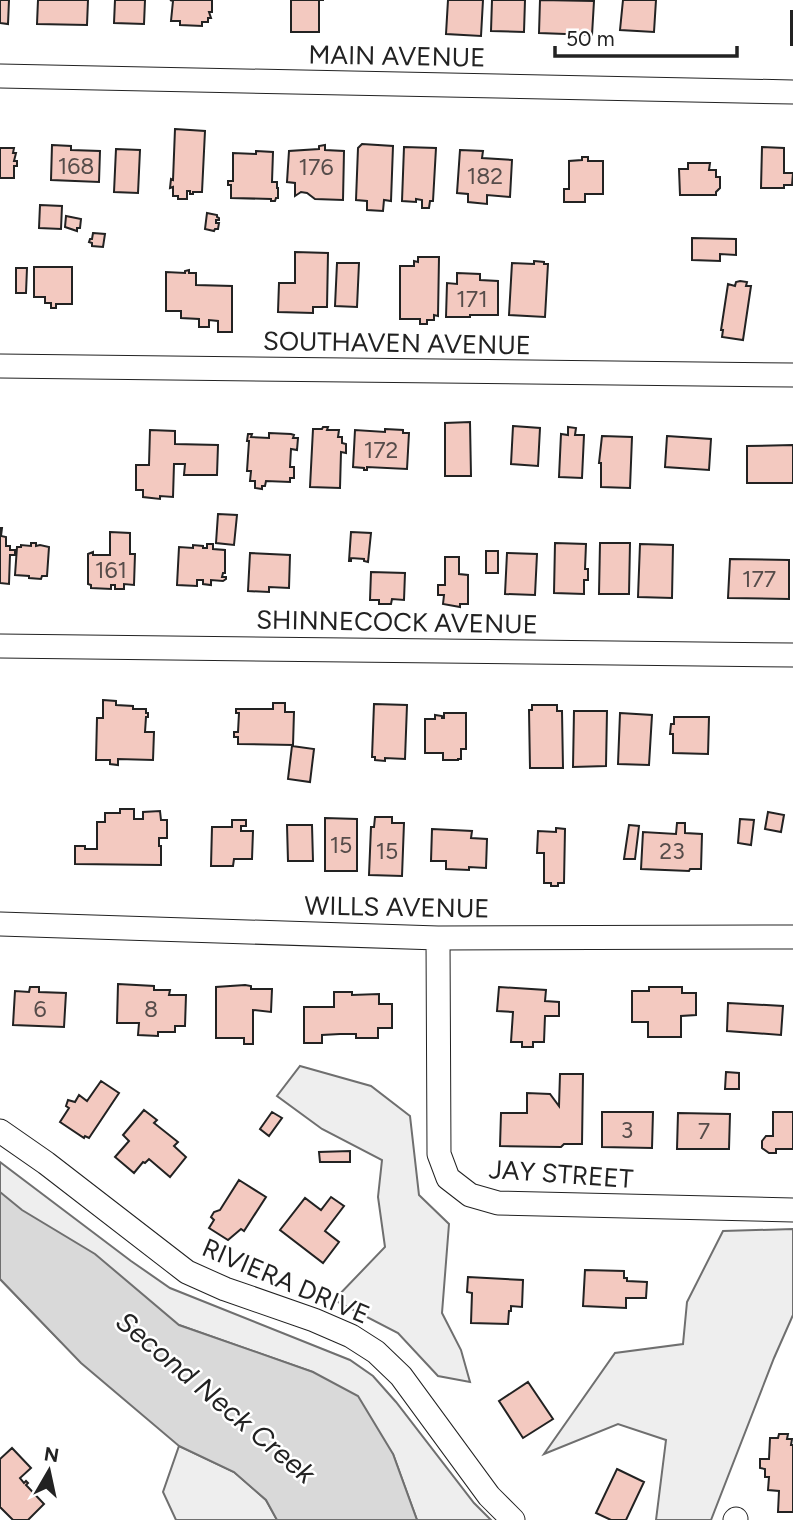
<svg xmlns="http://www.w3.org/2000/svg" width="793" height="1520" viewBox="0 0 793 1520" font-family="Figtree,sans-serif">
	<rect width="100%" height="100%" fill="#fff"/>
	<path fill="#eee" stroke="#6f6f6f" stroke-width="2" d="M 300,1066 L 371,1086 L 410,1116 L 419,1195 L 449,1224 L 442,1313 L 461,1350 L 470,1382 L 438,1376 L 398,1333 L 334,1300 L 385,1247 L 378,1197 L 382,1160 L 322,1129 L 277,1096 Z
		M 0,1162 L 131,1261 L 170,1288 L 350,1360 L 373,1376 L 396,1402 L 474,1503 L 491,1520 L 417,1520 L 393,1454 L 313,1372 L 179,1325 L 61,1342 L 0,1279 Z
		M 793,1229 L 793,1315 L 774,1358 L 711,1520 L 656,1520 L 666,1440 L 618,1424 L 544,1454 L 615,1353 L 683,1344 L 687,1302 L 723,1231 Z
		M 179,1446 L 234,1472 L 266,1500 L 277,1520 L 176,1520 L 163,1492 Z"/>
	<path fill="#d9d9d9" stroke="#6f6f6f" stroke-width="2" d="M 0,1192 L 22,1210 L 95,1254 L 179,1325 L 313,1372 L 358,1396 L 393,1454 L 417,1520 L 277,1520 L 266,1500 L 234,1472 L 179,1446 L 81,1363 L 0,1279 Z"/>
	<path fill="#f3c9c0" stroke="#222" stroke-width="2" d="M 0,0 L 9,0 L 8,24 L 0,23 Z
		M 38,0 L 88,0 L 87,25 L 37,24 Z
		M 115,0 L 145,0 L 144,24 L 114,23 Z
		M 170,0 L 212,0 L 212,12 L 209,12 L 211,18 L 208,18 L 208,22 L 202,22 L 202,26 L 180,25 L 180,21 L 171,21 L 173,1 Z
		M 291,0 L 324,0 L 319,0 L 319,32 L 291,32 Z
		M 448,0 L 483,0 L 481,36 L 446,34 Z
		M 492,0 L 525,0 L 524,32 L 491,31 Z
		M 540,0 L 594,1 L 592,35 L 539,33 Z
		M 623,0 L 656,0 L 654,32 L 620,30 Z
		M 791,11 L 793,11 L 793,45 L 791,45 Z
		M 175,129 L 205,131 L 202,192 L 193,192 L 193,194 L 190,194 L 190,191 L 187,191 L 187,199 L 178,199 L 178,196 L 173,196 L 173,187 L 170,188 L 171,179 L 173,180 Z
		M 362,144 L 393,146 L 391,201 L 384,200 L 383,211 L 367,210 L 367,201 L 356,200 L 358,148 Z
		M 52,145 L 71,146 L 71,150 L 100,151 L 99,182 L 51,180 Z
		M 325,145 L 325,150 L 344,151 L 343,200 L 315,199 L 307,193 L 301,192 L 295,196 L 295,183 L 287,182 L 289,151 L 319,149 L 319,146 Z
		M 404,147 L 436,148 L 433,201 L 430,201 L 429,208 L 422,208 L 422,200 L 416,199 L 416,202 L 402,201 Z
		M 762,147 L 784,148 L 784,173 L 793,173 L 792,185 L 784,185 L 784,188 L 761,188 Z
		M 0,148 L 14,148 L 13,153 L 16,153 L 14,161 L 17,161 L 17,166 L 14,166 L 14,178 L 0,178 Z
		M 116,149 L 140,150 L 138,193 L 114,192 Z
		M 460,150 L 483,151 L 482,158 L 512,160 L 510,197 L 487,195 L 487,204 L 468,202 L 468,194 L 457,193 Z
		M 256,151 L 273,152 L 272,182 L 277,182 L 277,188 L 278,188 L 278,198 L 276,198 L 275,201 L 271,201 L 271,199 L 231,198 L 231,185 L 228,185 L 228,181 L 233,181 L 233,153 L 256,154 Z
		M 582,157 L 588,157 L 588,161 L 603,161 L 603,194 L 585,194 L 585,202 L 564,202 L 564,189 L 569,189 L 569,161 L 582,160 Z
		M 688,163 L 710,163 L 709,170 L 716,170 L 716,177 L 720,177 L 720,188 L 716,192 L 716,195 L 680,195 L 679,169 L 688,169 Z
		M 40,205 L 62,206 L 61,229 L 39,228 Z
		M 207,213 L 217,215 L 217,217 L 219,218 L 219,220 L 216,220 L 216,223 L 219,223 L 218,229 L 215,229 L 214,231 L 205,229 Z
		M 66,216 L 81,219 L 80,228 L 77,228 L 77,231 L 65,227 Z
		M 93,233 L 105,234 L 103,247 L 92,246 L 92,243 L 89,242 L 90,239 L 92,239 Z
		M 692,238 L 736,239 L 736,255 L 720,254 L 720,261 L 692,260 Z
		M 295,252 L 328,253 L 327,307 L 313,307 L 313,313 L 278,312 L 279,283 L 295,283 Z
		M 418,257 L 439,257 L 438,316 L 434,315 L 434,320 L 427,320 L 427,324 L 420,324 L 420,319 L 400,319 L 400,266 L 414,266 L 414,261 L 418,262 Z
		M 534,261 L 544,262 L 544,264 L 548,264 L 545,317 L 509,315 L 512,263 L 534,264 Z
		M 337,263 L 359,263 L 357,307 L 335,306 Z
		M 34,267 L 72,267 L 72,304 L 56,304 L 56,308 L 51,308 L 51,303 L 45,303 L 45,297 L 34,297 Z
		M 16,268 L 27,268 L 26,293 L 16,293 Z
		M 189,270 L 189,273 L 196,273 L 196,285 L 232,286 L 232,332 L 218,332 L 218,321 L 209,320 L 209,327 L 199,327 L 199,319 L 181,318 L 181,311 L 166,311 L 166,272 L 185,273 L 185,271 Z
		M 457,273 L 480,274 L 480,280 L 498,281 L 498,315 L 470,315 L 470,317 L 446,317 L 447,283 L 457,284 Z
		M 740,281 L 747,282 L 746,286 L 751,286 L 743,340 L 722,337 L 723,330 L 721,330 L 728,284 L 735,286 L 736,282 Z
		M 470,422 L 471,476 L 445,476 L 445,423 Z
		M 513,426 L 540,428 L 538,466 L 511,464 Z
		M 323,427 L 328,427 L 327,430 L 339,430 L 338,437 L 342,437 L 342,443 L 346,444 L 346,453 L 341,452 L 340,488 L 310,487 L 313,429 L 322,429 Z
		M 568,427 L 576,428 L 575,435 L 584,435 L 582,478 L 559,477 L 561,434 L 568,435 Z
		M 385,429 L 403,430 L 403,433 L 409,433 L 407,469 L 367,467 L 367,470 L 364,470 L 364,468 L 353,467 L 355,430 L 385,432 Z
		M 150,430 L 175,431 L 175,444 L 218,445 L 217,475 L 184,475 L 185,464 L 174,464 L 173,497 L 160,496 L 160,499 L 143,497 L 143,490 L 136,490 L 136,465 L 149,465 Z
		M 269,433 L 291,434 L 294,435 L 293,438 L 298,438 L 297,450 L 291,449 L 290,467 L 294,467 L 294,478 L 290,478 L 290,482 L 266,481 L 265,486 L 262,486 L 262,489 L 255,488 L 255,481 L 250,481 L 251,471 L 247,471 L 249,441 L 247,441 L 248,434 L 252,434 L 251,437 L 269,438 Z
		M 602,436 L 632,437 L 630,488 L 601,487 L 601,463 L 599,463 Z
		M 667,436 L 711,439 L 709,470 L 665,467 Z
		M 793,445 L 793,483 L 747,483 L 747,446 Z
		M 218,514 L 237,515 L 234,545 L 216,543 Z
		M 0,528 L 2,528 L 1,536 L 6,537 L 6,546 L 10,546 L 10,550 L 15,550 L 15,555 L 10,555 L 9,584 L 0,583 Z
		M 110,532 L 130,533 L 130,554 L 135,554 L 134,585 L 124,584 L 124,589 L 115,589 L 115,585 L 111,585 L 111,589 L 91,588 L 91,585 L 88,584 L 88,554 L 93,552 L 93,555 L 110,555 Z
		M 351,532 L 371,533 L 368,562 L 364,561 L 364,559 L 351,558 L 351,561 L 349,561 Z
		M 31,543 L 36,543 L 36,546 L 40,545 L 49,547 L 47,576 L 42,576 L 41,579 L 29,578 L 29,576 L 15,575 L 17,547 L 21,547 L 21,545 L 31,546 Z
		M 555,543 L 586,544 L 585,569 L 588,569 L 588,580 L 584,580 L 584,594 L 554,593 Z
		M 600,543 L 630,543 L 629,594 L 599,594 Z
		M 207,544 L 213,544 L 213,549 L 225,550 L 225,573 L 223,573 L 222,577 L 226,577 L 226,579 L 223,581 L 211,580 L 211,585 L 203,584 L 203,580 L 197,580 L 197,586 L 177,585 L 179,547 L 193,548 L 193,545 L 203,546 L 203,548 L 207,548 Z
		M 640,544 L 673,545 L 672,598 L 638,597 Z
		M 486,551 L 498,551 L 498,573 L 486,573 Z
		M 250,553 L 290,555 L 289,588 L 269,587 L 269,592 L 248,591 Z
		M 507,553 L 537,554 L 535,595 L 505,594 Z
		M 445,557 L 459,557 L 459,574 L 468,575 L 468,604 L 460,604 L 460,607 L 443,604 L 444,595 L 438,595 L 438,585 L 445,585 Z
		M 730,559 L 789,560 L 789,599 L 728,598 Z
		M 371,572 L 405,573 L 404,600 L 392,599 L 391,604 L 379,604 L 379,600 L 370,600 Z
		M 103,700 L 116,701 L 116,705 L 133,706 L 133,709 L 146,709 L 146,713 L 148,713 L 148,717 L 146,717 L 145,732 L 154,732 L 153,760 L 118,759 L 118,765 L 110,764 L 110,760 L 96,760 L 97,718 L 103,718 Z
		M 273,703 L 285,703 L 285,712 L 294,712 L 293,745 L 238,744 L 238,737 L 234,737 L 234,732 L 238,732 L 239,713 L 236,713 L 236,709 L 273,709 Z
		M 374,704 L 407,705 L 405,759 L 385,758 L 385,761 L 375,760 L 375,757 L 372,757 Z
		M 532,705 L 557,705 L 557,711 L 562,711 L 563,768 L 530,768 L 529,710 L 532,710 Z
		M 574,711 L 607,711 L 606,766 L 573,767 Z
		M 444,713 L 466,713 L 466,749 L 461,749 L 461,759 L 458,759 L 458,760 L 443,760 L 443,753 L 425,753 L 425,719 L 435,719 L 435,715 L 442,716 L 442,718 L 444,718 Z
		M 620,713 L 652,715 L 649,765 L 618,764 Z
		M 674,717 L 709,717 L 708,754 L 673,753 L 673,734 L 670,734 L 671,724 L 674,724 Z
		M 292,746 L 314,749 L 310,782 L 288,779 Z
		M 120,809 L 134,809 L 134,819 L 143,819 L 143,812 L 160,811 L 161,820 L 167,820 L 167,838 L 159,838 L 159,846 L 161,846 L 161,865 L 75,864 L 75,846 L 85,846 L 85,849 L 97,849 L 97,822 L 105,822 L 105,813 L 120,813 Z
		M 768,812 L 784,815 L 781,832 L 765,829 Z
		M 375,817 L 392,817 L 392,823 L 404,823 L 402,876 L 369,875 L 371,827 L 374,827 Z
		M 325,818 L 357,819 L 357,871 L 325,871 Z
		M 740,819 L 754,820 L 751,845 L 738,843 Z
		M 232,820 L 246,820 L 246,826 L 241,826 L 241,831 L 253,831 L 252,859 L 234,859 L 233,866 L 211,866 L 212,827 L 232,827 Z
		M 677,823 L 685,823 L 685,833 L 702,834 L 701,869 L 690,869 L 689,871 L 641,869 L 643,832 L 676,834 Z
		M 287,825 L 312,825 L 313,861 L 288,861 Z
		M 629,825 L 639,826 L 635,859 L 624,859 Z
		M 556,828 L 565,829 L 564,883 L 558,883 L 558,886 L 551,886 L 551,883 L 544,883 L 544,853 L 537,853 L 538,831 L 556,832 Z
		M 432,829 L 472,831 L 471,838 L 487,839 L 486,868 L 469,867 L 469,870 L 446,869 L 446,861 L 431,861 Z
		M 118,984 L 154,986 L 154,990 L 170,990 L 169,995 L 186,995 L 185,1026 L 175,1026 L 175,1032 L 158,1032 L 158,1036 L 138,1035 L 139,1023 L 117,1023 Z
		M 245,985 L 251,986 L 251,989 L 272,989 L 271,1012 L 253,1010 L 253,1044 L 244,1044 L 244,1038 L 216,1038 L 216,987 Z
		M 30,987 L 39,987 L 39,992 L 66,993 L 64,1027 L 13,1025 L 15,991 L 29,992 Z
		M 499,987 L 546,990 L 545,1001 L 559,1002 L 559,1016 L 545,1016 L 544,1042 L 533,1042 L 533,1047 L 522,1047 L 522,1042 L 511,1042 L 513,1012 L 497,1011 Z
		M 649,987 L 682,987 L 682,993 L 696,993 L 696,1015 L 681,1016 L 681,1037 L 648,1037 L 648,1022 L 632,1022 L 632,991 L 649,991 Z
		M 334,992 L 352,992 L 352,995 L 379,994 L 379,1004 L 392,1004 L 392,1028 L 378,1028 L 378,1038 L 356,1038 L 356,1034 L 340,1034 L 322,1035 L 322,1043 L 304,1043 L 304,1007 L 334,1007 Z
		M 728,1003 L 783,1006 L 781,1035 L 727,1031 Z
		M 726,1072 L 739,1073 L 739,1089 L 725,1089 Z
		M 560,1074 L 583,1074 L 582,1144 L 564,1144 L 561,1147 L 500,1146 L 501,1113 L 527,1113 L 527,1093 L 550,1094 L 559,1106 Z
		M 101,1081 L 119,1093 L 89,1138 L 85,1136 L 84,1138 L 60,1122 L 69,1108 L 66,1106 L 68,1100 L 75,1102 L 79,1095 L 87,1101 Z
		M 144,1110 L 157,1120 L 154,1123 L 178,1142 L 174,1146 L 186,1157 L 170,1177 L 149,1159 L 145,1163 L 143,1162 L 134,1173 L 115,1157 L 129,1141 L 123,1135 Z
		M 272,1112 L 282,1118 L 269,1136 L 260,1129 Z
		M 602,1112 L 653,1112 L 652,1148 L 602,1147 Z
		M 773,1112 L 793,1112 L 793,1149 L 776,1149 L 776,1153 L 769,1153 L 762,1148 L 762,1141 L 766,1136 L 773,1136 Z
		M 678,1113 L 730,1114 L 729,1149 L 677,1149 Z
		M 350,1151 L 350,1162 L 320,1162 L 319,1152 Z
		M 239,1180 L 266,1197 L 244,1231 L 241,1229 L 228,1240 L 209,1228 L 214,1220 L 211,1217 L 214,1212 L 220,1210 Z
		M 331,1197 L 344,1206 L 325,1231 L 339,1242 L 323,1263 L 280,1230 L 305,1198 L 321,1210 Z
		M 585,1270 L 624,1271 L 624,1278 L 627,1278 L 627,1281 L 647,1282 L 646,1298 L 626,1298 L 626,1308 L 583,1306 Z
		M 468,1277 L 523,1280 L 522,1307 L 511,1306 L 511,1311 L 509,1311 L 508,1324 L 471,1323 L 472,1293 L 467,1292 Z
		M 528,1382 L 553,1419 L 523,1438 L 499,1401 Z
		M 779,1434 L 788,1434 L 787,1439 L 792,1439 L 791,1445 L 793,1445 L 793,1512 L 778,1512 L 779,1491 L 768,1490 L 769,1477 L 765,1477 L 765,1469 L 760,1468 L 760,1459 L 769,1459 L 770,1438 L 778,1438 Z
		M 12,1448 L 31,1468 L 20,1478 L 24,1483 L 26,1481 L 28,1483 L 26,1485 L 44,1504 L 28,1520 L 13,1520 L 0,1507 L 0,1459 Z
		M 617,1469 L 644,1482 L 626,1520 L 611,1520 L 596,1513 Z"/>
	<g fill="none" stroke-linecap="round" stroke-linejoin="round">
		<defs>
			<path id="minor" d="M 0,76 L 793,92
				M 0,366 L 793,375
				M 0,646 L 793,655
				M 0,924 L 438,938 L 793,937
				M 438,938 L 439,1154 L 448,1178 L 470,1195 L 498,1203 L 793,1210
				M 0,1131 L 46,1163 L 187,1272 L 225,1289 L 314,1320 L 351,1336 L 376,1352 L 401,1376 L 489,1496 L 513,1520
				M 735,1520 L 736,1519"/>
		</defs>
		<use href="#minor" stroke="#222" stroke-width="25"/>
		<use href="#minor" stroke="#fff" stroke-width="23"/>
	</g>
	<g text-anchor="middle" stroke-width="5" stroke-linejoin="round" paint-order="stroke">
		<g font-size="23" fill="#564c4a">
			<text x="76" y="174">168</text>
			<text x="316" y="175">176</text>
			<text x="485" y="184">182</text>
			<text x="472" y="307">171</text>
			<text x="381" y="458">172</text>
			<text x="111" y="578">161</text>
			<text x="759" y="587">177</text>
			<text x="341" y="853">15</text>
			<text x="387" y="859">15</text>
			<text x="672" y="859">23</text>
			<text x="40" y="1017">6</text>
			<text x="151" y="1017">8</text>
			<text x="627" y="1138">3</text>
			<text x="704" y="1139">7</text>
		</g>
		<g font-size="26" fill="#222" stroke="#fff">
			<text transform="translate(397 56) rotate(1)" y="9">MAIN AVENUE</text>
			<text transform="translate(397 343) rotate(1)" y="9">SOUTHAVEN AVENUE</text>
			<text transform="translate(397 622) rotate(1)" y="9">SHINNECOCK AVENUE</text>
			<text transform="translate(397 907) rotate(1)" y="9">WILLS AVENUE</text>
			<text transform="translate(561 1174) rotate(4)" y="9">JAY STREET</text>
			<text transform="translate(286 1281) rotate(23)" y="9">RIVIERA DRIVE</text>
		</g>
		<g font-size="28" font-style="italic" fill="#222" stroke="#fff">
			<text transform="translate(216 1397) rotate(40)" y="10">Second Neck Creek</text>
		</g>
	</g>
	<g transform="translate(49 1471) rotate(9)" stroke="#ffffff" stroke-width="5" paint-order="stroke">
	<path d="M0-5L12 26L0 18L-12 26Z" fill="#222222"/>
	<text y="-10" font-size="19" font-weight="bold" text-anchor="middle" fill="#222222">N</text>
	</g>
	<path d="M555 46v10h182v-10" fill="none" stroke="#222222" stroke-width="3.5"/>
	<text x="566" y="46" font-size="21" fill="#222222" stroke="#ffffff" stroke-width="5" paint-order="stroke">50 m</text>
</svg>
